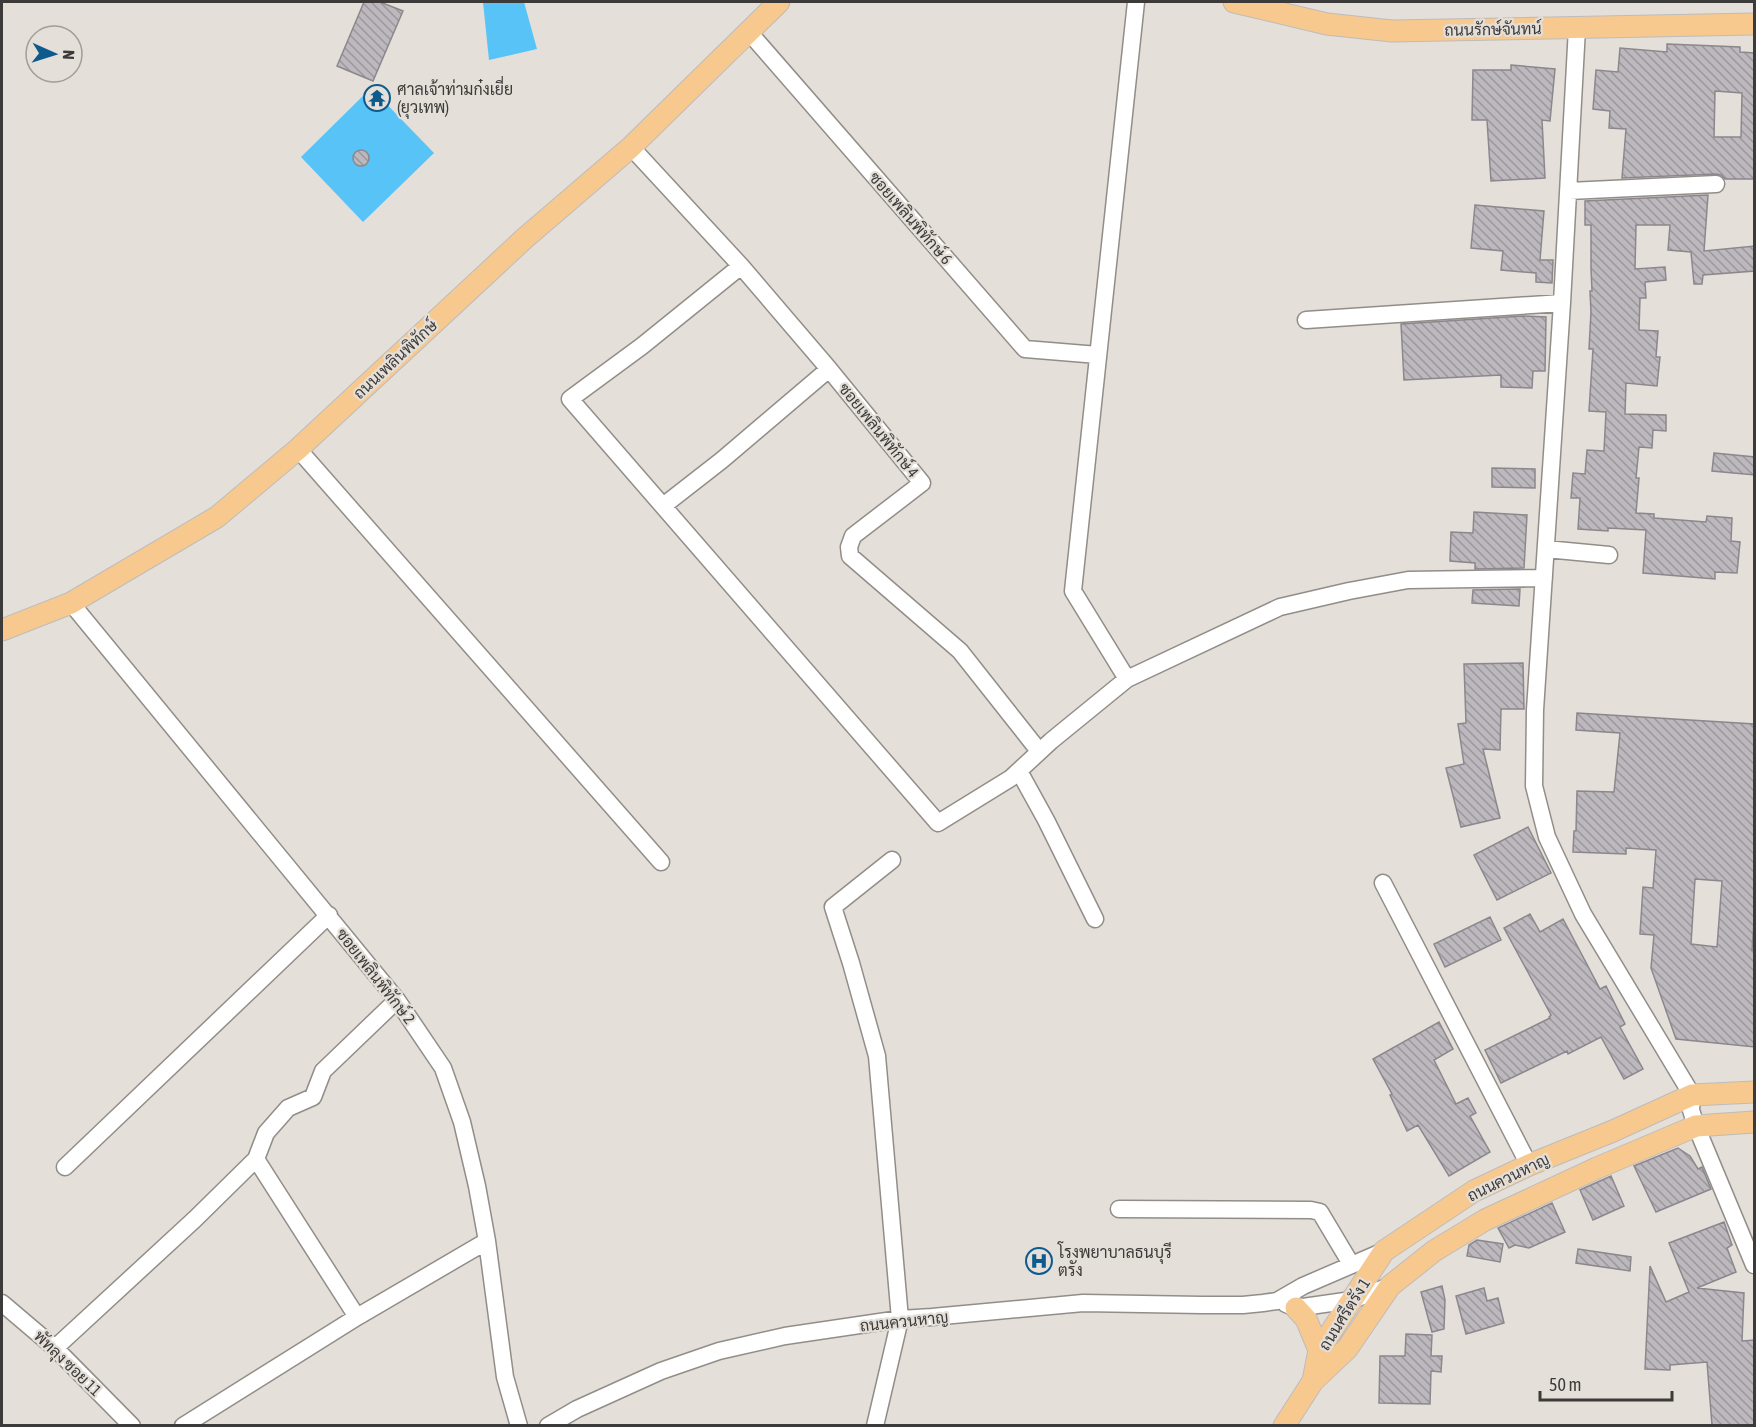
<svg xmlns="http://www.w3.org/2000/svg" width="1756" height="1427" viewBox="0 0 1756 1427" font-family="'Asap Condensed',Sarabun,sans-serif">
	<defs>
		<pattern id="building-back-hatch" width="6" height="6" patternUnits="userSpaceOnUse" patternTransform="scale(1.5)"><rect width="6" height="6" fill="#bdb8be"/><path d="M-1 5l2 2M0 0l6 6M5-1l2 2" fill="none" stroke="#9b979b"/></pattern>
	</defs>
	<rect width="100%" height="100%" fill="#e4dfd9"/>
	<path fill="#57c3f6" d="M 483,2 L 524,2 L 537,49 L 489,60 Z
		M 371,88 L 434,153 L 363,222 L 301,157 Z"/>
	<path fill="url(#building-back-hatch)" stroke="#8b878d" stroke-width="1.5" fill-rule="evenodd" d="M 364,2 L 380,2 L 403,11 L 373,81 L 337,66 Z
		M 1667,44 L 1740,47 L 1740,52 L 1755,53 L 1755,179 L 1725,179 L 1721,175 L 1716,174 L 1622,178 L 1626,129 L 1609,128 L 1610,111 L 1593,109 L 1596,70 L 1618,72 L 1620,48 L 1667,52 ZM 1715,91 L 1742,93 L 1741,137 L 1714,137 Z
		M 1511,65 L 1555,69 L 1550,121 L 1542,120 L 1545,178 L 1491,181 L 1487,120 L 1472,120 L 1473,70 L 1511,70 Z
		M353 158a8 8 0 1 1 16 0a8 8 0 1 1-16 0Z
		M 1708,195 L 1704,251 L 1755,246 L 1755,271 L 1703,275 L 1702,284 L 1694,284 L 1691,252 L 1668,250 L 1670,225 L 1636,225 L 1635,269 L 1665,267 L 1666,280 L 1645,282 L 1646,298 L 1640,298 L 1639,330 L 1658,331 L 1656,357 L 1660,357 L 1657,386 L 1626,383 L 1625,414 L 1666,415 L 1666,431 L 1653,430 L 1652,448 L 1639,447 L 1636,478 L 1639,478 L 1636,513 L 1654,514 L 1654,518 L 1706,522 L 1707,516 L 1732,518 L 1731,541 L 1740,542 L 1737,573 L 1715,572 L 1715,579 L 1643,573 L 1646,530 L 1608,528 L 1608,531 L 1578,529 L 1580,498 L 1571,498 L 1573,473 L 1585,474 L 1587,450 L 1604,451 L 1606,412 L 1589,411 L 1593,349 L 1589,349 L 1591,312 L 1590,291 L 1592,291 L 1591,269 L 1591,225 L 1585,225 L 1585,201 Z
		M 1475,205 L 1544,211 L 1540,260 L 1553,260 L 1552,283 L 1536,282 L 1536,273 L 1501,270 L 1503,251 L 1471,248 Z
		M 1523,316 L 1546,317 L 1545,371 L 1533,371 L 1532,388 L 1501,387 L 1501,375 L 1404,380 L 1401,324 Z
		M 1714,453 L 1755,457 L 1755,475 L 1712,471 Z
		M 1492,468 L 1535,469 L 1535,488 L 1492,487 Z
		M 1474,512 L 1527,515 L 1524,568 L 1475,569 L 1475,563 L 1450,561 L 1451,532 L 1473,533 Z
		M 1520,589 L 1519,606 L 1472,603 L 1473,590 Z
		M 1523,663 L 1524,709 L 1501,709 L 1500,750 L 1483,749 L 1500,818 L 1461,827 L 1446,768 L 1464,764 L 1458,724 L 1466,723 L 1464,664 Z
		M 1577,713 L 1754,724 L 1755,908 L 1752,950 L 1755,950 L 1755,1047 L 1676,1039 L 1651,968 L 1654,935 L 1640,934 L 1643,887 L 1653,888 L 1656,850 L 1626,848 L 1626,854 L 1573,852 L 1574,831 L 1576,831 L 1577,791 L 1614,792 L 1620,733 L 1576,730 ZM 1695,879 L 1722,881 L 1717,947 L 1691,944 Z
		M 1528,827 L 1551,873 L 1497,900 L 1474,855 Z
		M 1530,914 L 1540,932 L 1563,919 L 1600,989 L 1606,986 L 1625,1024 L 1620,1027 L 1643,1069 L 1624,1079 L 1601,1037 L 1568,1054 L 1567,1051 L 1501,1083 L 1485,1050 L 1550,1018 L 1549,1017 L 1551,1015 L 1504,928 Z
		M 1490,917 L 1501,940 L 1445,967 L 1434,944 Z
		M 1439,1022 L 1453,1049 L 1434,1060 L 1456,1104 L 1468,1098 L 1476,1113 L 1470,1116 L 1490,1152 L 1449,1176 L 1418,1125 L 1407,1131 L 1390,1095 L 1392,1094 L 1373,1059 Z
		M 1678,1148 L 1690,1156 L 1698,1169 L 1702,1167 L 1711,1189 L 1656,1212 L 1634,1166 Z
		M 1611,1176 L 1624,1206 L 1593,1220 L 1580,1190 Z
		M 1552,1203 L 1565,1232 L 1529,1248 L 1515,1245 L 1509,1248 L 1498,1228 Z
		M 1724,1222 L 1732,1245 L 1727,1248 L 1736,1272 L 1697,1288 L 1744,1293 L 1742,1341 L 1755,1340 L 1755,1425 L 1712,1425 L 1707,1362 L 1670,1365 L 1670,1370 L 1645,1369 L 1650,1266 L 1666,1302 L 1689,1292 L 1669,1243 Z
		M 1477,1240 L 1503,1244 L 1500,1262 L 1467,1256 L 1469,1245 Z
		M 1578,1249 L 1631,1257 L 1630,1271 L 1576,1263 Z
		M 1442,1286 L 1445,1300 L 1444,1329 L 1432,1332 L 1421,1292 Z
		M 1484,1288 L 1487,1301 L 1498,1298 L 1504,1323 L 1466,1334 L 1456,1296 Z
		M 1406,1334 L 1432,1335 L 1431,1356 L 1442,1356 L 1441,1372 L 1431,1371 L 1430,1404 L 1379,1403 L 1380,1356 L 1405,1356 Z"/>
	<g fill="none" stroke-linecap="round" stroke-linejoin="round">
		<defs>
			<path id="minor" d="M 1577,28 L 1562,303 L 1535,710 L 1534,786 L 1547,837 L 1583,914 L 1692,1095 L 1691,1110 L 1696,1126 L 1754,1265
				M 748,31 L 1025,349 L 1098,355
				M 631,147 L 741,266 L 829,369 L 922,483 L 853,536 L 849,547 L 850,556 L 960,651 L 1039,751
				M 1569,191 L 1716,184
				M 741,266 L 642,346 L 570,399 L 938,823 L 1011,778 L 1051,741 L 1127,679 L 1280,607 L 1349,591 L 1408,580 L 1544,578
				M 1306,320 L 1562,303
				M 298,449 L 661,862
				M 663,506 L 722,460 L 829,369
				M 1546,549 L 1609,555
				M 71,603 L 397,1000 L 443,1068 L 462,1122 L 477,1186 L 487,1241 L 505,1377 L 519,1426
				M 1127,679 L 1073,591 L 1136,2
				M 1019,771 L 1046,820 L 1095,919
				M 1383,883 L 1529,1165
				M 256,1159 L 357,1317
				M 65,1167 L 329,915
				M 1119,1209 L 1311,1210 L 1320,1212 L 1351,1264
				M 2,1303 L 55,1348 L 132,1426
				M 1286,1304 L 1296,1308 L 1352,1300 L 1390,1286
				M 55,1348 L 195,1219 L 256,1159 L 266,1133 L 288,1108 L 313,1097 L 323,1071 L 397,1000
				M 183,1426 L 357,1317 L 487,1241
				M 548,1426 L 577,1409 L 661,1371 L 719,1351 L 785,1336 L 900,1319 L 932,1317 L 1083,1303 L 1202,1305 L 1243,1305 L 1263,1303 L 1277,1301 L 1303,1286 L 1384,1251
				M 875,1426 L 900,1319 L 877,1056 L 851,963 L 833,907 L 892,860"/>
			<path id="major" d="M 1234,2 L 1327,24 L 1392,31 L 1754,24
				M 2,630 L 71,603 L 217,517 L 298,449 L 525,238 L 631,147 L 779,2
				M 1296,1308 L 1306,1319 L 1319,1350
				M 1313,1381 L 1319,1350 L 1384,1251 L 1474,1191 L 1529,1165 L 1613,1131 L 1692,1095 L 1754,1092
				M 1284,1426 L 1313,1381 L 1347,1349 L 1390,1286 L 1434,1251 L 1485,1220 L 1597,1168 L 1696,1126 L 1754,1122"/>
		</defs>
		<use href="#minor" stroke="#928d88" stroke-width="19"/>
		<use href="#major" stroke="#bdbcbc" stroke-width="23"/>
		<use href="#minor" stroke="#fff" stroke-width="16"/>
		<use href="#major" stroke="#f7c98f" stroke-width="21"/>
	</g>
	<defs>
		<symbol id="temple-ring" viewBox="-11 -11 22 22"><circle r="9.5" fill="#e4dfd9" stroke="#0f5a8d" stroke-width="1.5"/><path d="M0-6L5-2H3V0L6.5 2.5H4V6H1.5V3h-3V6H-4V2.5H-6.5L-3 0V-2H-5Z" fill="#0f5a8d"/></symbol>
		<symbol id="hospital-ring" viewBox="-11 -11 22 22"><circle r="9.5" fill="#e4dfd9" stroke="#0f5a8d" stroke-width="1.5"/><path d="M-5-5h3v3.5h4V-5h3V5h-3V1.5h-4V5h-3Z" fill="#0f5a8d"/></symbol>
	</defs>
	<g fill-rule="evenodd">
		<use href="#temple-ring" x="362" y="83" width="30" height="30"/>
		<use href="#hospital-ring" x="1024" y="1246" width="30" height="30"/>
	</g>
	<g text-anchor="middle" stroke-width="4.5" stroke-linejoin="round" paint-order="stroke">
		<g font-size="16" fill="#3d3b39" stroke="#e4dfd9">
			<text transform="translate(1493 29) rotate(-1)" y="6">ถนนรักษ์จันทน์</text>
			<text transform="translate(911 218) rotate(49)" y="6">ซอยเพลินพิทักษ์ 6</text>
			<text transform="translate(395 359) rotate(-43)" y="6">ถนนเพลินพิทักษ์</text>
			<text transform="translate(879 430) rotate(51)" y="6">ซอยเพลินพิทักษ์ 4</text>
			<text transform="translate(376 976) rotate(52)" y="6">ซอยเพลินพิทักษ์ 2</text>
			<text transform="translate(1508 1177) rotate(-26)" y="6">ถนนควนหาญ</text>
			<text transform="translate(1344 1314) rotate(-58)" y="6">ถนนศรีตรัง 1</text>
			<text transform="translate(904 1321) rotate(-6)" y="6">ถนนควนหาญ</text>
			<text transform="translate(68 1363) rotate(44)" y="6">พัทลุง ซอย 11</text>
		</g>
		<g font-size="16" fill="#3d3b39" stroke="#e4dfd9" text-anchor="start">
			<text x="397" y="95">ศาลเจ้าท่ามก๋งเยี่ย<tspan x="397" dy="18">(ยุวเทพ)</tspan></text>
			<text x="1058" y="1258">โรงพยาบาลธนบุรี<tspan x="1058" dy="18">ตรัง</tspan></text>
		</g>
	</g>
	<rect width="1756" height="1427" fill="none" stroke="#3d3b39" stroke-width="6"/>
	<g transform="translate(54 54) rotate(93)"><circle r="28" fill="#e4dfd9" stroke="#a19d99" stroke-width="1.5"/>
	<path d="M0-4.5L10 22L0 15L-10 22Z" fill="#0f5a8d"/>
	<text y="-9" font-size="16" font-weight="bold" text-anchor="middle" fill="#3d3b39">N</text>
	</g>
	<path d="M1540 1391v9h132v-9" fill="none" stroke="#3d3b39" stroke-width="3"/>
	<text x="1549" y="1391" font-size="18" fill="#3d3b39" stroke="#e4dfd9" stroke-width="4.5" paint-order="stroke">50 m</text>
</svg>
